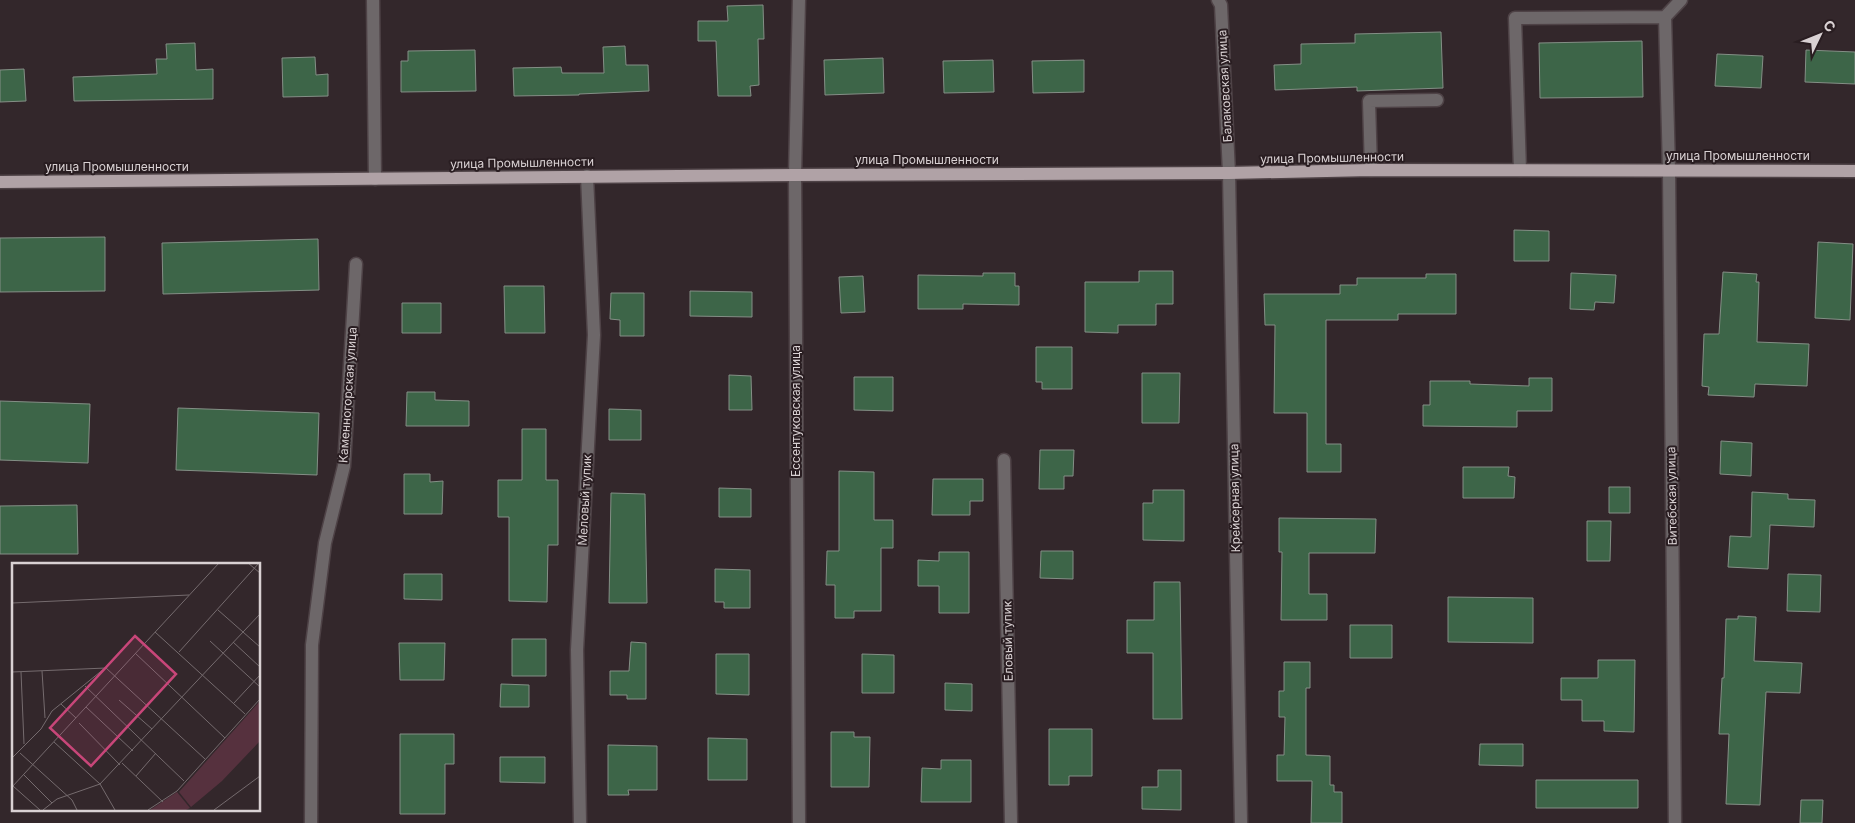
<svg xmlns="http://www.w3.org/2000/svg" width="1855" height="823" viewBox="0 0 1855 823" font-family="Inter,sans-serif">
	<rect width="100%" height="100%" fill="#33272b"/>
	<path fill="#3d6548" stroke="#848f86" d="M 763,5 L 764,39 L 758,39 L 759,85 L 750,86 L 751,96 L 718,96 L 716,41 L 698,41 L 698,21 L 728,21 L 727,6 Z
		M 1441,32 L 1443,88 L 1357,91 L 1357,87 L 1275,90 L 1274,65 L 1301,64 L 1301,44 L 1355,43 L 1355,34 Z
		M 1642,41 L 1643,97 L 1540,98 L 1539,43 Z
		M 195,43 L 196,70 L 213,69 L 213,99 L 74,101 L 73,77 L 157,74 L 156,59 L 167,59 L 166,44 Z
		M 625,46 L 626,65 L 648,65 L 649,91 L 579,94 L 579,95 L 514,96 L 513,68 L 561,67 L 562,73 L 604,73 L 603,47 Z
		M 475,50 L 476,91 L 401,92 L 401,61 L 408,61 L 408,51 Z
		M 1806,50 L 1855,52 L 1855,84 L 1805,82 Z
		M 1717,54 L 1763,56 L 1761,88 L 1715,86 Z
		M 315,57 L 316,75 L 328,74 L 328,96 L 283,97 L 282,58 Z
		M 883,58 L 884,93 L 825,95 L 824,60 Z
		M 993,60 L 994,92 L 944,93 L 943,61 Z
		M 1084,60 L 1084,92 L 1033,93 L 1032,61 Z
		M 24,69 L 26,101 L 0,102 L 0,70 Z
		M 1514,230 L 1549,231 L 1549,261 L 1514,261 Z
		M 105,237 L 105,291 L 0,292 L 0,238 Z
		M 318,239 L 319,290 L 163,294 L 162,243 Z
		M 1818,242 L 1853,244 L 1850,320 L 1815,318 Z
		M 1139,271 L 1173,271 L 1173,304 L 1156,304 L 1156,325 L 1118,325 L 1118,333 L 1085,332 L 1085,282 L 1139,282 Z
		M 1723,272 L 1757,274 L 1756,282 L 1759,282 L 1757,342 L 1809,344 L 1807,386 L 1755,384 L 1754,397 L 1708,395 L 1709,387 L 1702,386 L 1704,334 L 1719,334 Z
		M 983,273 L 1015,273 L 1015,286 L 1019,286 L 1019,305 L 963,304 L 963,309 L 918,309 L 918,275 L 983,276 Z
		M 1571,273 L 1616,275 L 1614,303 L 1595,302 L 1594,310 L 1570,309 Z
		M 1426,274 L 1456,274 L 1456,314 L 1398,314 L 1398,320 L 1326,320 L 1326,444 L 1341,444 L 1341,472 L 1307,472 L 1307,413 L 1274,413 L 1275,325 L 1265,325 L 1264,294 L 1340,294 L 1340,285 L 1357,285 L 1357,278 L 1426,278 Z
		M 863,276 L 865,312 L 841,313 L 839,277 Z
		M 504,286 L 544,286 L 545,333 L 505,333 Z
		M 690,291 L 752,292 L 752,317 L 690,316 Z
		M 611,293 L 644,293 L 644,336 L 620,336 L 620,320 L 610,319 Z
		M 402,303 L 441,303 L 441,333 L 402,333 Z
		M 1036,347 L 1072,347 L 1072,389 L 1042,389 L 1042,382 L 1036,382 Z
		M 1142,373 L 1180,373 L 1179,423 L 1142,423 Z
		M 729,375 L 751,376 L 752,410 L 729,410 Z
		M 854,377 L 893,377 L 893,411 L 854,410 Z
		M 1529,378 L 1552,378 L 1552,411 L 1517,411 L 1517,427 L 1423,426 L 1423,405 L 1430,405 L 1430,381 L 1470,381 L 1470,384 L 1529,386 Z
		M 407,392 L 435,392 L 435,400 L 469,401 L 469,426 L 406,426 Z
		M 0,401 L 90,404 L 88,463 L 0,460 Z
		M 178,408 L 319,413 L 317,475 L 176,470 Z
		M 609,409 L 641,410 L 641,440 L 609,440 Z
		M 522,429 L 546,429 L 546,480 L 558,480 L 558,545 L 548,545 L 547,602 L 509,601 L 509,517 L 498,517 L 498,480 L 522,480 Z
		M 1721,441 L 1752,443 L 1751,476 L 1720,474 Z
		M 1040,450 L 1074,450 L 1073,476 L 1064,476 L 1064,489 L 1039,489 Z
		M 1463,467 L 1509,467 L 1508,476 L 1515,477 L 1514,498 L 1463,498 Z
		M 839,471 L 874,472 L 874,520 L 893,520 L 893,548 L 881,548 L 881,611 L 854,611 L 854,618 L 835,618 L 835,585 L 826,585 L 827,551 L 839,551 Z
		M 404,474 L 430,474 L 430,482 L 443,481 L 442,514 L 404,514 Z
		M 933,479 L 983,479 L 983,501 L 970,501 L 970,515 L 932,515 Z
		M 1609,487 L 1630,487 L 1630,513 L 1609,513 Z
		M 719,488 L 751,489 L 751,517 L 719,517 Z
		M 1153,490 L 1184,490 L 1184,541 L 1143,540 L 1143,503 L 1153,503 Z
		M 1752,492 L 1788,494 L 1788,499 L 1815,500 L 1814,527 L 1770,525 L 1768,569 L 1728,567 L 1730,536 L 1751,537 Z
		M 611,493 L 645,494 L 647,603 L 609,603 Z
		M 77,505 L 78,554 L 0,554 L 0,506 Z
		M 1279,518 L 1376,519 L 1375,553 L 1309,553 L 1309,594 L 1327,594 L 1327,620 L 1281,620 L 1282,552 L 1279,552 Z
		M 1587,521 L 1611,521 L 1610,561 L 1587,561 Z
		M 1041,551 L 1073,551 L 1073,579 L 1040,578 Z
		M 939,552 L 969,552 L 969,613 L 939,613 L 939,586 L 918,586 L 918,560 L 939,561 Z
		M 715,569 L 750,570 L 750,608 L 724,608 L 724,602 L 715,602 Z
		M 404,574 L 442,574 L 442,600 L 404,599 Z
		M 1788,574 L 1821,575 L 1820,612 L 1787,611 Z
		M 1154,582 L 1180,582 L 1182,719 L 1153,719 L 1153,653 L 1127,653 L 1127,620 L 1154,620 Z
		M 1448,597 L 1533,598 L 1533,643 L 1448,642 Z
		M 1738,616 L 1756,617 L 1754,661 L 1802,663 L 1800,693 L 1766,692 L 1760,805 L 1726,804 L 1729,734 L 1719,734 L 1722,678 L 1724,678 L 1726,619 L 1738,619 Z
		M 1350,625 L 1392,625 L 1392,658 L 1350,658 Z
		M 512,639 L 546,639 L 546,676 L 512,676 Z
		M 631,642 L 646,643 L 646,699 L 627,699 L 627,695 L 610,695 L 610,671 L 629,671 Z
		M 399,643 L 445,643 L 444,680 L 400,680 Z
		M 716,654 L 749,654 L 749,695 L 716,694 Z
		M 862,654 L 894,655 L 894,693 L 862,693 Z
		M 1598,660 L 1635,660 L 1634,732 L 1604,731 L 1604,721 L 1582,721 L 1582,700 L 1561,700 L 1561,678 L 1598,678 Z
		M 1284,662 L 1310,662 L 1310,688 L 1306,688 L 1306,755 L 1330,756 L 1330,785 L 1334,785 L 1334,792 L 1342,792 L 1342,823 L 1311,823 L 1312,781 L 1277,781 L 1277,755 L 1284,755 L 1285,717 L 1279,717 L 1279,691 L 1284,691 Z
		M 945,683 L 972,684 L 972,711 L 945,710 Z
		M 501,684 L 529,685 L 529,707 L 500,707 Z
		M 1049,729 L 1092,729 L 1092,776 L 1069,776 L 1069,785 L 1049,785 Z
		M 831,732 L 854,732 L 854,737 L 870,737 L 869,787 L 831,787 Z
		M 400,734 L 454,734 L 454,764 L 445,764 L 445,814 L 400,814 Z
		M 708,738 L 747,739 L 747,780 L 708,780 Z
		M 1480,744 L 1523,744 L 1523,766 L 1479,765 Z
		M 608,745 L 657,746 L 657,790 L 628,790 L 629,795 L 608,795 Z
		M 500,757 L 545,757 L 545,783 L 500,782 Z
		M 941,760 L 971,760 L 971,802 L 921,802 L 922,768 L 941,769 Z
		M 1158,770 L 1181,770 L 1181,810 L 1142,809 L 1142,787 L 1158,787 Z
		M 1536,780 L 1638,780 L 1638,808 L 1536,808 Z
		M 1801,800 L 1823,800 L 1822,823 L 1800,823 Z"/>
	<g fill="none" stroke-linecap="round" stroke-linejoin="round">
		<defs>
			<path id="minor" d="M 373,0 L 375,179
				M 1218,0 L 1221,5 L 1229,173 L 1241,823
				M 1371,170 L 1369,101 L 1437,100
				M 1520,170 L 1515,18 L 1665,17
				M 1004,460 L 1011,823
				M 311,823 L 312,645 L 325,543 L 344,466 L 356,264
				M 580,823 L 577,650 L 594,335 L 587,176
				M 799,823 L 795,175 L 799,0
				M 1675,823 L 1669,170 L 1665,17 L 1681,0"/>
			<path id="major" d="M 0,182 L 795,175 L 1229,173 L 1371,170 L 1855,171"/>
		</defs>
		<use href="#minor" stroke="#4e4246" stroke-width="15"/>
		<use href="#major" stroke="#4e4246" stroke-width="15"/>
		<use href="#minor" stroke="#6d6769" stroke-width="12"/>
		<use href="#major" stroke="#b0a2a6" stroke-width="12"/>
	</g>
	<g text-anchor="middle" stroke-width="4" stroke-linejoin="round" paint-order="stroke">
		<g font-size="12" fill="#d9d1d3" stroke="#291d21">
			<text transform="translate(1225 86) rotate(-93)" y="4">Балаковская улица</text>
			<text x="1738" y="160">улица Промышленности</text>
			<text transform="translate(1332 158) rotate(-1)" y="4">улица Промышленности</text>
			<text x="927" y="164">улица Промышленности</text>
			<text transform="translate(522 163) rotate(-1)" y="4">улица Промышленности</text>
			<text x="117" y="171">улица Промышленности</text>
			<text transform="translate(348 395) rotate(-86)" y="4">Каменногорская улица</text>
			<text transform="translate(796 411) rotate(-90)" y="4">Ессентуковская улица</text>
			<text transform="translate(1672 496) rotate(-91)" y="4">Витебская улица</text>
			<text transform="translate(1235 498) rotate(-91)" y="4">Крейсерная улица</text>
			<text transform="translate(585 500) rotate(-87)" y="4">Меловый тупик</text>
			<text transform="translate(1008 641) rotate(-91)" y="4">Еловый тупик</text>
		</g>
	</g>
	<g transform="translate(12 563)">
		<rect width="248" height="248" fill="#33272b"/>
		<path d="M 247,139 L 247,179 L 210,218 L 179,244 L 167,229 ZM 165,229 L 178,245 L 174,247 L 138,247 Z" fill="#56313e"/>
		<path fill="none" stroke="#756b6e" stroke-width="1" d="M 236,0 L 248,10M 0,40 L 177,32M 206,47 L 248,84M 143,69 L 233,151M 198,78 L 248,124M 221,79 L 248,104M 167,89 L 247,0M 123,90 L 213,175M 30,108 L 33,155M 0,109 L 94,105 L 193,196M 9,109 L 12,181M 73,123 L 172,218M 107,137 L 140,166M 222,140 L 248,112M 49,141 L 64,155M 74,144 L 121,188M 67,160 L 108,202M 42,179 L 88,221 L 103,247M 8,190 L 60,237 L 65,247M 0,195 L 29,166 L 40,148 L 93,105M 110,200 L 151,239M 12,212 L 40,240M 124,213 L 144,190M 1,223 L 28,247M 0,224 L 207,0M 31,247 L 45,236 L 88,221 L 248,51M 136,247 L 165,228 L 248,136M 202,247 L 248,213"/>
		<path fill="#c84679" fill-opacity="0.15" stroke="#c84679" stroke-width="2.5" d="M 123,73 L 164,111 L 79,203 L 38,165 Z"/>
		<rect width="248" height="248" fill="none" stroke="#d9d1d3" stroke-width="2.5"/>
	</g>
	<g transform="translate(1820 35) rotate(47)" stroke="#291d21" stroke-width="4" paint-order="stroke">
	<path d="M0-4L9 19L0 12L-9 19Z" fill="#d9d1d3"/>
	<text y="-8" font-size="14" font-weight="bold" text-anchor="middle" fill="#d9d1d3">С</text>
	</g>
</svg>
